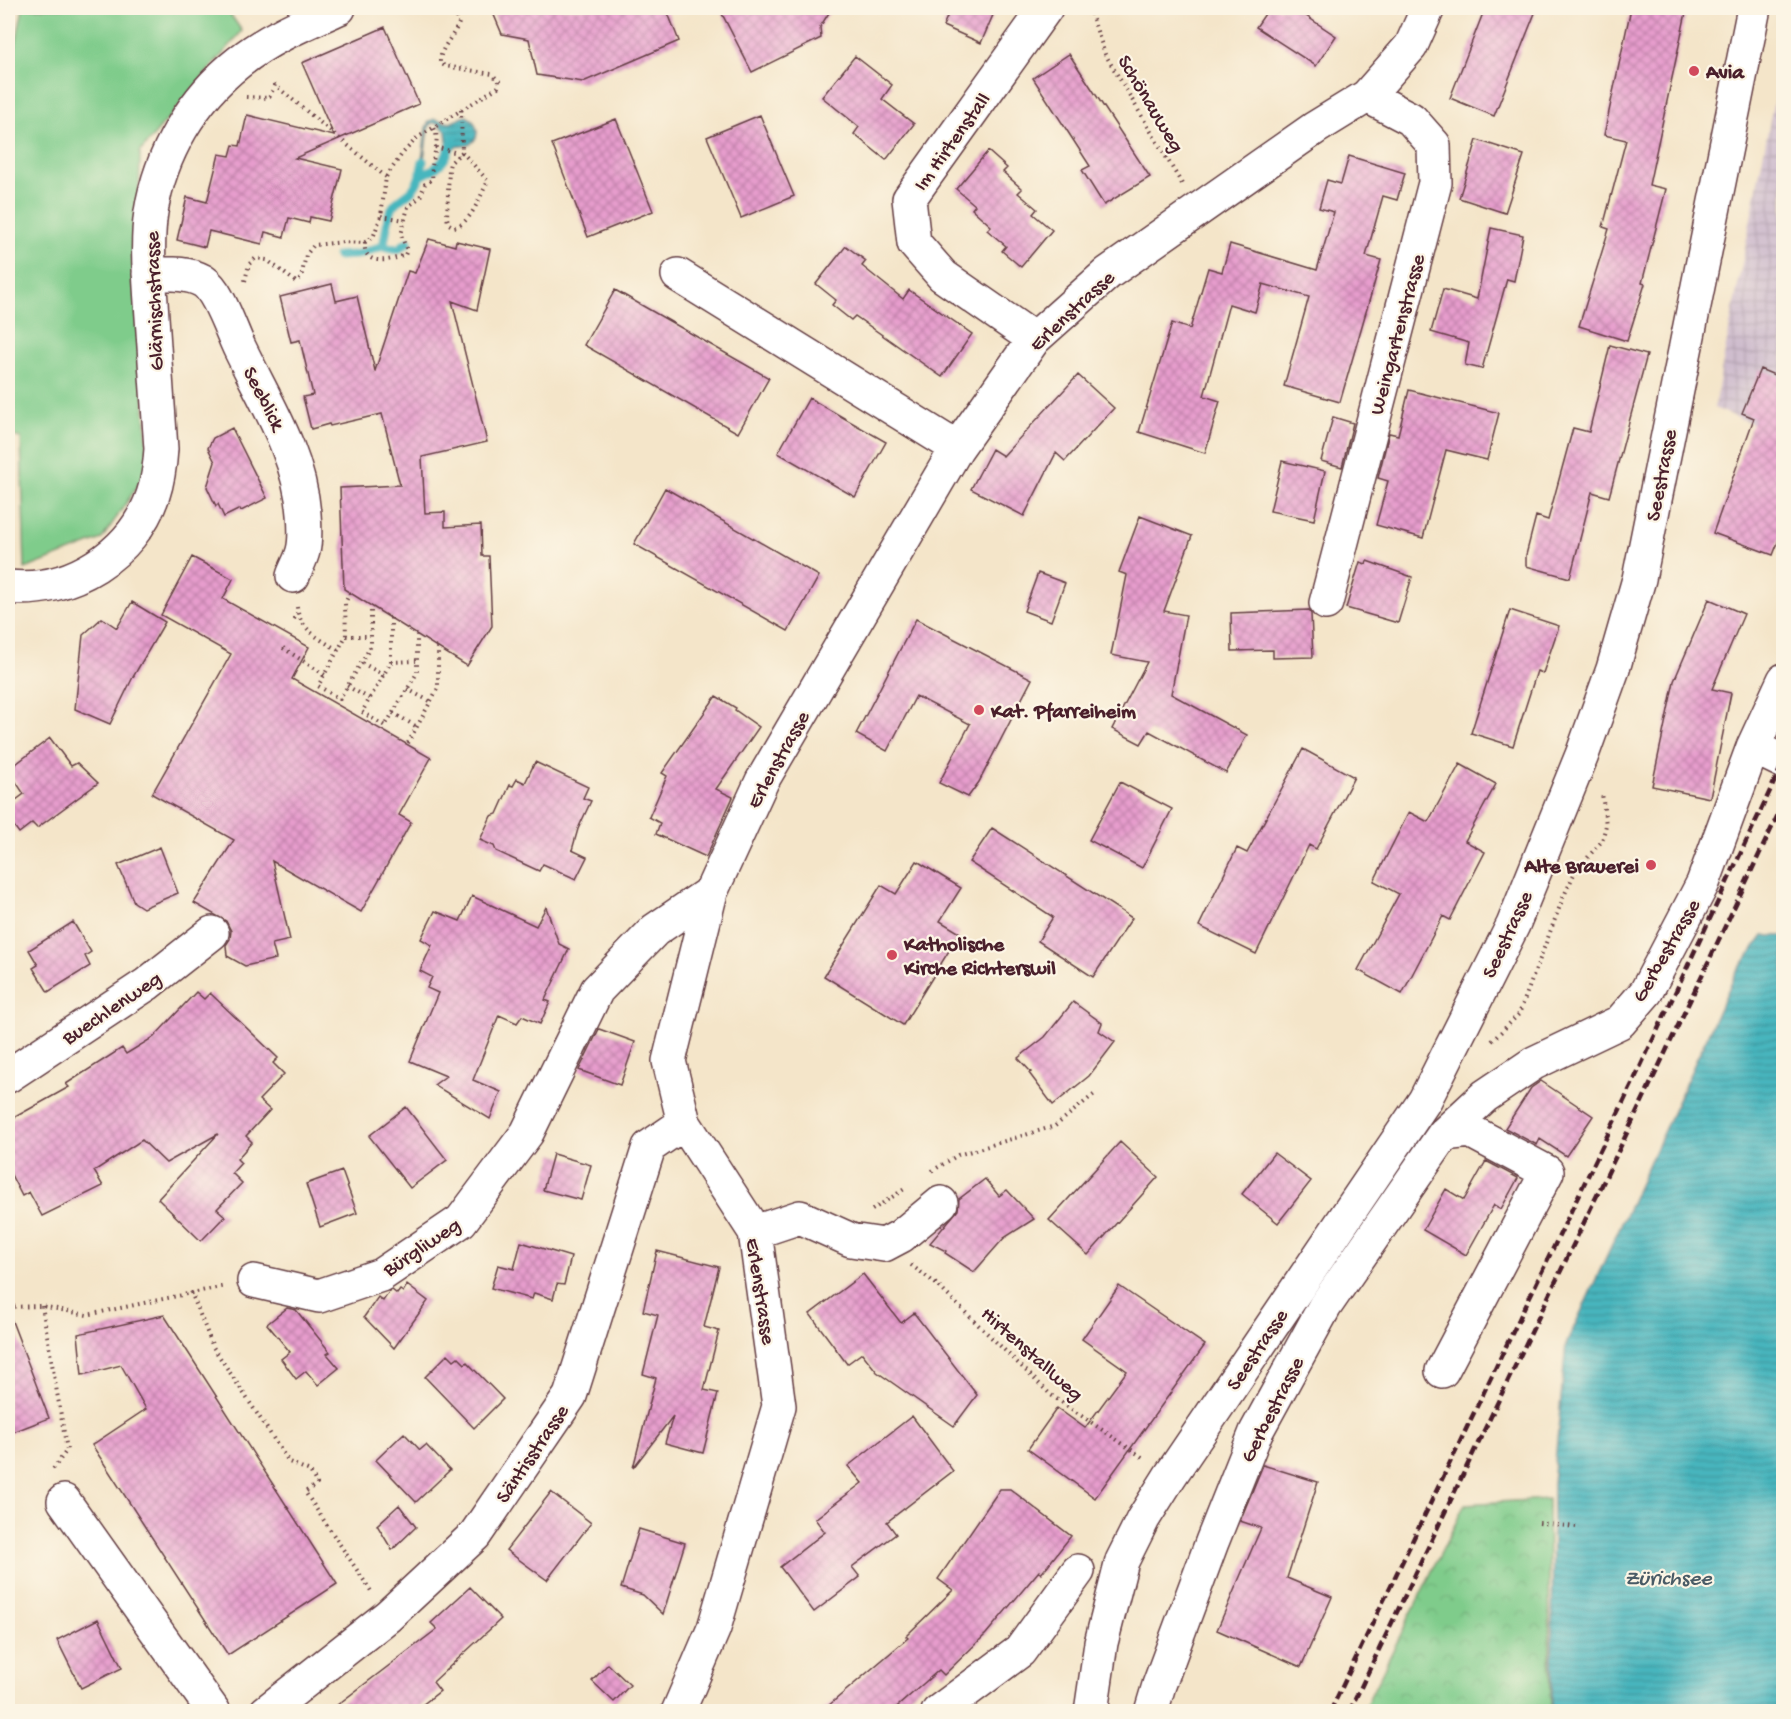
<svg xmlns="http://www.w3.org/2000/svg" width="1791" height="1719" viewBox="0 0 1791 1719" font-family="'Gochi Hand',sans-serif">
	<defs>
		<pattern id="industrial-grid" width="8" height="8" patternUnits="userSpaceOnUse" patternTransform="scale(1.5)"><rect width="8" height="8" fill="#cfbdce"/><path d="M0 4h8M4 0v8" fill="none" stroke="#b3a2b1"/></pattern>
		<pattern id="park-crowns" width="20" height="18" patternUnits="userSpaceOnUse" patternTransform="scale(1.5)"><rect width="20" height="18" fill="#7fcc8b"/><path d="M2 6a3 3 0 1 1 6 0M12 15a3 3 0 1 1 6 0" fill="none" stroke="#6faf78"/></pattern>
		<pattern id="water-rules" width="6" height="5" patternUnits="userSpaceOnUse" patternTransform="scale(1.5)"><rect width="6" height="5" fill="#47b6be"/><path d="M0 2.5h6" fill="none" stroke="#3d939b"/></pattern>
		<pattern id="building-cross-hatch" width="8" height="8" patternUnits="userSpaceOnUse" patternTransform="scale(1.5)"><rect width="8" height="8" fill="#e79dcd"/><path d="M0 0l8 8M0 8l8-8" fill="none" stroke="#bd7fa7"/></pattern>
	</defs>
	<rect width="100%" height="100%" fill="#fcf5e5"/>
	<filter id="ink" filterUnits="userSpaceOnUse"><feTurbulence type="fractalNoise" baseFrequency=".0167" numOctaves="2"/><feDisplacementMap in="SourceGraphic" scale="12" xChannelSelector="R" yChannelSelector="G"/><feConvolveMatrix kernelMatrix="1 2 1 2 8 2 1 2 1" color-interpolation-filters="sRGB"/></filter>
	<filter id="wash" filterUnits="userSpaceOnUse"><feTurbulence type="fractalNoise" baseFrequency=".008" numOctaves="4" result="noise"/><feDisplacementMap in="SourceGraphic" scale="24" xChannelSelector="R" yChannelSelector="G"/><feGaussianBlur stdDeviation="1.35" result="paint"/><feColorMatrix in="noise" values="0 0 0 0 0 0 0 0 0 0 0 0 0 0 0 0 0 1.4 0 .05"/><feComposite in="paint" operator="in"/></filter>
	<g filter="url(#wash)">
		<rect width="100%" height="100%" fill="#f4e5c9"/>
		<path fill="url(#industrial-grid)" d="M 1783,62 L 1783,436 L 1714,408 L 1771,115 Z"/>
		<path fill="#7fcc8b" stroke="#64765b" stroke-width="1.5" d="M 23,8 L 226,8 L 242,31 L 140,152 L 137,295 L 149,469 L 102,539 L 25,569 L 21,438 L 8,435 L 8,82 Z"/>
		<path fill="url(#park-crowns)" stroke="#64765b" stroke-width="1.5" d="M 1548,1499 L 1551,1711 L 1363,1711 L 1465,1504 Z"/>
		<path fill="url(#water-rules)" stroke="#486a74" stroke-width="1.5" d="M 466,116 C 477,121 482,136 470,144 C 464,148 458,144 452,149 L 448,148 L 446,131 L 438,123 L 431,123 L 428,129 L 422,173 L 419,173 L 423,154 L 426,128 L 429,121 L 435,119 L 450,123 Z
			M 1763,936 L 1784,936 L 1783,1711 L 1552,1711 L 1553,1484 L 1566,1345 L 1736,973 Z"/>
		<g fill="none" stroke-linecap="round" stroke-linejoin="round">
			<path stroke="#47b6be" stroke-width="9" d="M 420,176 C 443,166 446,160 454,137
				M 383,246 L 398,249 L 408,242
				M 338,256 L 356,255 L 383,246 C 386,236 387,220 390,212 C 395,202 402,198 410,192 C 419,184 421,172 423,161"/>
		</g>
		<g id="blocks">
			<path fill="url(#building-cross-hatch)" d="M 491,8 L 666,8 L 679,41 L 583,82 L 537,75 L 529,39 L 502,34 Z
				M 719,8 L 832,8 L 820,27 L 821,38 L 752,72 Z
				M 951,8 L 996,8 L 981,43 L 943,26 Z
				M 1269,8 L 1294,8 L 1336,36 L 1316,66 L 1256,27 Z
				M 1485,8 L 1537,8 L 1494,116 L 1450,98 Z
				M 1631,8 L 1687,8 L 1649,185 L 1666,189 L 1642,283 L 1645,284 L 1627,341 L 1579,326 L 1609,229 L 1603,227 L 1626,140 L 1604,135 Z
				M 385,27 L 419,104 L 295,158 L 342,169 L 329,221 L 310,217 L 309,223 L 289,218 L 284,237 L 265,232 L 262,244 L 209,231 L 205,247 L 177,240 L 187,197 L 207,202 L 219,154 L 230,156 L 233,145 L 240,146 L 247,115 L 334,136 L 302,63 Z
				M 1069,54 L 1150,177 L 1104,205 L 1082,170 L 1090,166 L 1033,78 Z
				M 855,56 L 892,85 L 882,99 L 914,124 L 886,160 L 854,134 L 859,127 L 822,97 Z
				M 760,115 L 794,196 L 741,218 L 707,137 Z
				M 616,119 L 653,211 L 588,237 L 552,144 Z
				M 1477,140 L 1524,155 L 1505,213 L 1459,198 Z
				M 988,151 L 1007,168 L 1003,172 L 1022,189 L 1018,193 L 1037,209 L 1033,214 L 1052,230 L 1021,267 L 1002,251 L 1006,246 L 987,230 L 991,226 L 972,209 L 975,205 L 956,189 Z
				M 1349,156 L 1405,173 L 1397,200 L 1383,196 L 1366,256 L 1381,260 L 1340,402 L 1284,386 L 1309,297 L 1263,284 L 1255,312 L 1229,304 L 1204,396 L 1220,401 L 1205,453 L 1139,432 L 1172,323 L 1190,329 L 1208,268 L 1222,272 L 1230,244 L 1317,270 L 1334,212 L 1319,208 L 1327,180 L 1341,184 Z
				M 1491,228 L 1523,235 L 1514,281 L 1507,279 L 1482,369 L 1465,365 L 1469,343 L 1431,332 L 1443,289 L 1477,299 Z
				M 429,239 L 455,246 L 456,241 L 490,249 L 477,310 L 452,301 L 487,442 L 422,457 L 425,513 L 445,512 L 445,527 L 481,525 L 482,556 L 489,556 L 492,626 L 467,666 L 344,589 L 340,488 L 400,485 L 382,414 L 330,426 L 329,424 L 311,429 L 303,397 L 313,395 L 300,340 L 291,342 L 280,297 L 332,284 L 336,301 L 357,296 L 375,371 L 408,271 L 415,273 Z
				M 846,246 L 866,261 L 862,266 L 903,299 L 909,290 L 972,334 L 942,377 L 855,316 L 851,320 L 832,305 L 836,300 L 816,284 Z
				M 615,290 L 769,378 L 738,433 L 584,345 Z
				M 1610,345 L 1647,355 L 1609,497 L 1592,492 L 1570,578 L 1526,566 L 1526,555 L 1536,516 L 1548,520 L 1573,428 L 1589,432 Z
				M 1760,369 L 1784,379 L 1784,527 L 1773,555 L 1713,533 L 1754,418 L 1742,413 Z
				M 1078,375 L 1114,408 L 1065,461 L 1056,453 L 1024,516 L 971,489 L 992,449 L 1003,456 Z
				M 1409,390 L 1499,413 L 1487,460 L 1446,450 L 1423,538 L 1376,525 L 1388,481 L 1378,478 L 1389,433 L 1398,435 Z
				M 809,398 L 886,442 L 855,497 L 778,453 Z
				M 1333,417 L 1353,423 L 1342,467 L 1321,461 Z
				M 232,428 L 267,498 L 241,511 L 240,509 L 224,517 L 218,504 L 216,506 L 207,487 L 215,462 L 208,448 L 213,438 Z
				M 1282,461 L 1325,471 L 1314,520 L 1270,511 Z
				M 665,488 L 819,576 L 788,631 L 634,544 Z
				M 1140,516 L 1192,536 L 1164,611 L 1186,615 L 1171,694 L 1247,735 L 1226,773 L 1149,731 L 1141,744 L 1112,729 L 1147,662 L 1111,655 L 1127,575 L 1119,572 Z
				M 192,557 L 233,579 L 223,599 L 309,647 L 292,679 L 431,758 L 399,815 L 411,822 L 361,912 L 272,861 L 290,940 L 272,944 L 276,959 L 245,966 L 227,956 L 226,945 L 230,939 L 231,931 L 226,921 L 194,903 L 234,840 L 152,794 L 231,654 L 161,615 Z
				M 1367,561 L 1412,577 L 1398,623 L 1346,608 L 1360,562 L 1366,564 Z
				M 1038,573 L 1065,583 L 1051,621 L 1024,611 Z
				M 1709,599 L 1744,614 L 1712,689 L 1731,693 L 1710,798 L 1652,786 L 1674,681 Z
				M 132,602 L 165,622 L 133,677 L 110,724 L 75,709 L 83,635 L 102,618 L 117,628 Z
				M 1309,610 L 1311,614 L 1313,657 L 1273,658 L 1273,650 L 1232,651 L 1231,613 Z
				M 1510,610 L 1559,626 L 1543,673 L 1537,671 L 1513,746 L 1471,733 Z
				M 916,619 L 1032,679 L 979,782 L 968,797 L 939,783 L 970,724 L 916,696 L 887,751 L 856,734 Z
				M 716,696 L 736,708 L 735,710 L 759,727 L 716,789 L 733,797 L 706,857 L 656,834 L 660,823 L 649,817 L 667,776 L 662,773 Z
				M 50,738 L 71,766 L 77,763 L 98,783 L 37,828 L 32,823 L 19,833 L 8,818 L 8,806 L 24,794 L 8,770 Z
				M 1303,749 L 1354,777 L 1316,849 L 1309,845 L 1256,954 L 1199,926 L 1237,848 L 1247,853 Z
				M 535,762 L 588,787 L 583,798 L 591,801 L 578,829 L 572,850 L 587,857 L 576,879 L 543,864 L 539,871 L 496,851 L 494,846 L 480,840 L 491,816 L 497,814 L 510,785 L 513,786 L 517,779 L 525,783 Z
				M 1460,764 L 1496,784 L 1465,841 L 1485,852 L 1450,920 L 1443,916 L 1402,994 L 1358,970 L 1399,894 L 1374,881 L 1409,812 L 1428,822 Z
				M 1120,782 L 1172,809 L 1142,868 L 1089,840 Z
				M 992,828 L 1132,918 L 1093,977 L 1038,941 L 1053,917 L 969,862 Z
				M 160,847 L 178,893 L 143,908 L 134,902 L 118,865 Z
				M 917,861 L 961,888 L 940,921 L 960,933 L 903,1025 L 824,976 L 881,885 L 896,894 Z
				M 472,896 L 536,926 L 546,907 L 559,944 L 569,949 L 545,1000 L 550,1002 L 540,1024 L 522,1016 L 517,1023 L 499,1015 L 473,1080 L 501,1092 L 490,1119 L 434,1085 L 446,1076 L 410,1061 L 438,993 L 427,988 L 432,977 L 420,971 L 432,945 L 421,939 L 435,911 L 460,921 Z
				M 73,922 L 91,952 L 85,956 L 90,966 L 48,992 L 33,968 L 38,965 L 29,950 Z
				M 196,992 L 204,999 L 210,993 L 278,1058 L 273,1063 L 284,1074 L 259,1100 L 270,1110 L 246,1136 L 252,1142 L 237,1159 L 241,1163 L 232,1173 L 242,1183 L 217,1209 L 225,1216 L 201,1241 L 158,1199 L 218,1134 L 166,1163 L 142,1140 L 94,1171 L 103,1186 L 42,1216 L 29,1192 L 22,1196 L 8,1169 L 8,1121 L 69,1087 L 66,1084 L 122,1048 L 126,1054 L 154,1037 Z
				M 1073,1002 L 1102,1023 L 1099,1031 L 1115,1042 L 1089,1076 L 1053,1105 L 1029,1073 L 1031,1072 L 1018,1058 L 1045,1037 Z
				M 599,1029 L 635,1042 L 620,1085 L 579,1070 Z
				M 1541,1081 L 1593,1116 L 1566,1156 L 1540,1139 L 1537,1145 L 1505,1128 L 1531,1088 Z
				M 406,1107 L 447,1160 L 410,1188 L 369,1136 Z
				M 1120,1142 L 1158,1177 L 1088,1255 L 1049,1220 Z
				M 1274,1153 L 1311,1181 L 1278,1223 L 1242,1194 Z
				M 553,1154 L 591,1165 L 581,1200 L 543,1190 Z
				M 1486,1161 L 1518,1178 L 1501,1209 L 1494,1205 L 1466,1255 L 1423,1230 L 1446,1189 L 1464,1200 Z
				M 342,1171 L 357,1213 L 320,1227 L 306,1184 Z
				M 985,1179 L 999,1196 L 1007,1190 L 1034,1219 L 1004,1238 L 974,1272 L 945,1253 L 946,1251 L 930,1243 L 958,1210 L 959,1199 Z
				M 521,1242 L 571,1257 L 564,1285 L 557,1284 L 553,1299 L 534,1293 L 532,1299 L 491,1288 L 498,1265 L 514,1269 Z
				M 657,1251 L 719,1267 L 704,1327 L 719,1331 L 704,1390 L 718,1393 L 703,1453 L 665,1443 L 673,1416 L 633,1468 L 656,1378 L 643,1374 L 658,1315 L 643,1311 Z
				M 863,1274 L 901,1323 L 914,1313 L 977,1395 L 954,1426 L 877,1372 L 862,1353 L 847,1364 L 810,1314 Z
				M 407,1285 L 428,1301 L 394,1348 L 364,1317 L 378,1297 L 383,1301 L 389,1292 L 392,1290 L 397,1294 L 400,1290 L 403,1292 Z
				M 1119,1286 L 1205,1345 L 1095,1498 L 1028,1449 L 1057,1408 L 1085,1428 L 1127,1371 L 1082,1339 Z
				M 287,1308 L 296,1310 L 330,1352 L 327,1354 L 339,1368 L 318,1385 L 306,1371 L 296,1379 L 281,1359 L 290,1352 L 267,1324 Z
				M 164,1315 L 337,1584 L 228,1655 L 92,1445 L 146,1409 L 121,1365 L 82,1375 L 78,1334 Z
				M 8,1316 L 10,1316 L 49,1418 L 8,1434 Z
				M 448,1354 L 454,1360 L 458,1357 L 465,1364 L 467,1362 L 503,1399 L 474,1428 L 425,1377 Z
				M 912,1416 L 953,1471 L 887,1522 L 896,1534 L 852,1567 L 860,1577 L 814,1612 L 780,1567 L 825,1532 L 815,1519 L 862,1483 L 848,1466 Z
				M 404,1433 L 420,1450 L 426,1445 L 450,1470 L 416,1502 L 376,1460 Z
				M 1263,1465 L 1318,1482 L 1287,1578 L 1332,1597 L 1301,1667 L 1217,1630 L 1261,1528 L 1240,1521 Z
				M 1000,1489 L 1010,1489 L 1071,1536 L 1041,1574 L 1039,1571 L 986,1634 L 944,1675 L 939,1670 L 891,1712 L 821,1712 L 908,1638 L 906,1636 L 953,1590 L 938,1579 Z
				M 551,1492 L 591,1523 L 547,1580 L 506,1550 Z
				M 399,1505 L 416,1527 L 392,1550 L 377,1525 Z
				M 639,1529 L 685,1543 L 663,1614 L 643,1595 L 621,1588 Z
				M 470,1587 L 501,1619 L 433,1682 L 440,1691 L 413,1712 L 328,1712 L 437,1629 L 431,1623 Z
				M 98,1619 L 122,1668 L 81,1688 L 57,1640 Z
				M 608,1664 L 630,1685 L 614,1702 L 592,1681 Z"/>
		</g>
	</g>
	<g filter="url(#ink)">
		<use href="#blocks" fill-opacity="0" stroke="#643d43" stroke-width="1.5"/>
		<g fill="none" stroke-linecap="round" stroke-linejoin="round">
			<defs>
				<path id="minor" d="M 149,274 C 167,274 187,272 203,281 C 219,291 231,331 240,349 C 266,403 299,453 304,514 C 305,526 306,539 303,551 C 301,559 296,568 293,576
					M 678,275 L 957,448
					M 1034,339 L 943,276 L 914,243 L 909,199 L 1046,8
					M 8,587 C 70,594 133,554 153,495 C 158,480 160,465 161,449 C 158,405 155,361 152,317 C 150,285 146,244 151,212 C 160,154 193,98 239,62 C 269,38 305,23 339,8
					M 1326,603 L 1435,183 L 1434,145 L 1411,119 L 1367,96
					M 1753,747 L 1784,762
					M 8,1076 L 147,984 L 212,933
					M 755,1232 L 800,1217 L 851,1240 L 884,1245 L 901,1236 L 941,1203
					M 254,1281 L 319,1296 L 381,1275 L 461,1221 L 527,1133 L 597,990 L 655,930 L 711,892
					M 1442,1371 L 1547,1172 L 1470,1131 L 1444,1134
					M 64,1501 L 214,1712
					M 266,1712 L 388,1616 L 475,1535 L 570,1396 L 649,1147 L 684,1123
					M 678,1712 L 714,1628 L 779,1406 L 755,1232 L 684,1123 L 669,1061 L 711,892 L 762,781 L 957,448 L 1034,339 L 1108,273 L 1315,128 L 1367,96 L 1411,46 L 1428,8
					M 938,1712 L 1020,1651 L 1078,1571
					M 1151,1712 L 1159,1685 L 1212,1542 L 1256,1432 L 1325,1306 L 1444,1134 L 1485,1096 L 1534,1063 L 1620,1022 L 1646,992 L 1703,883 L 1753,747 L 1784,680"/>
				<path id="major" d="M 1091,1712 L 1101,1643 L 1122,1561 L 1143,1519 L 1170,1476 L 1425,1100 L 1513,925 L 1556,819 L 1582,755 L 1613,669 L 1639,579 L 1754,8"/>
			</defs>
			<use href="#minor" stroke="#643d43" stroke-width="36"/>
			<use href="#major" stroke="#643d43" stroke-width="36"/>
			<path stroke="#643d43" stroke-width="4" stroke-dasharray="1.5 4.5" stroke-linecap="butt" d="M 1089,8 L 1105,54 L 1182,184
				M 246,97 L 269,98 L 275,85 L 386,177
				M 461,110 L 462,152 L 488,181 C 480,196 471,224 454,227 L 449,224 L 447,218 L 449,168 L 450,163 L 462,152
				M 435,147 L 454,152 L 457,156
				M 381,216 L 405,220
				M 365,242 C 362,267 390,261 405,255 L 407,250 L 401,235 L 408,207 L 420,197 L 425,184 L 432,180 C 433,175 431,170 432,166 C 434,154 440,138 434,128
				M 245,281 L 249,264 L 256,258 L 267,260 L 296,282 L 301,278 L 306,255 L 314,245 L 344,242 L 363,243 L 369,240 L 374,235 L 381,216 L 386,177 L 402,154 L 417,138 L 498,87 L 499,81 L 492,74 L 445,66 L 440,63 C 439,49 454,36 459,23 L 455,13 L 449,8
				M 350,593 L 345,603 L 346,636 L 318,686 L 340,699 L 371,646 L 371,606
				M 297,607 C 299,629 321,640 338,650
				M 391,618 L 391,662 L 362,712 L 385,726 L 417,673 L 417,635
				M 294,619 L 297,613
				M 346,636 L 370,636
				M 283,648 L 325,675
				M 391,662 L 416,661
				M 362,663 L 384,675
				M 347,686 L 370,699
				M 407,689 L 431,702
				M 393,713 L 417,727
				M 408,743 L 438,688 L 438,648
				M 1492,1041 L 1519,1014 L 1563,898 L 1575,872 L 1602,841 L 1606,825 L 1602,793
				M 932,1171 L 958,1155 L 1055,1126 L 1097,1092
				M 872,1210 L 906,1188
				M 911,1265 L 935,1283 L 1051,1395 L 1145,1459
				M 191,1292 L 213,1347 L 289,1462 L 310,1471 L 317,1484 L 305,1492 L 371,1591
				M 42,1306 L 67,1450 L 51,1472
				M 8,1307 L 42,1306 L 87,1315 L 225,1286
				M 1539,1523 L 1576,1527"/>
			<use href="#minor" stroke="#fff" stroke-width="33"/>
			<use href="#major" stroke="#fff" stroke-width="33"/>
			<path stroke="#4a1f2b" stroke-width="4.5" stroke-dasharray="9 4.5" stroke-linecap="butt" d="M 1330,1712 L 1635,1078 L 1784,761
				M 1349,1712 L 1649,1087 L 1784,802"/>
		</g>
	</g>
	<g fill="#d1495b" stroke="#fcf5e5" stroke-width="2">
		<circle cx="1694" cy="71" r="6"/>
		<circle cx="979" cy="710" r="6"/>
		<circle cx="1651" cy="865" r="6"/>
		<circle cx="892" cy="955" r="6"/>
	</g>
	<g text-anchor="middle" stroke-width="4.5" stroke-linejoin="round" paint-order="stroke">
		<g font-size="21" font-weight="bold" fill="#4a1f2b" stroke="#fcf5e5" text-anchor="start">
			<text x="1706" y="78">Avia</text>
			<text x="991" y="717">Kat. Pfarreiheim</text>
			<text x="1639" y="872" text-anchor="end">Alte Brauerei</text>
			<text x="904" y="950">Katholische<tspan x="904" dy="24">Kirche Richterswil</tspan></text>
		</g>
		<g font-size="21" fill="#4a1f2b" stroke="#fcf5e5">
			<text transform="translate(1152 103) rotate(59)" y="7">Schönauweg</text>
			<text transform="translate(951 141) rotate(-54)" y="7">Im Hirtenstall</text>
			<text transform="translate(153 301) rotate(-92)" y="7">Glärnischstrasse</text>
			<text transform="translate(1071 310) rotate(-43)" y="7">Erlenstrasse</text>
			<text transform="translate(1396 334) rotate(-75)" y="7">Weingartenstrasse</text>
			<text transform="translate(265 398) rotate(63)" y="7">Seeblick</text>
			<text transform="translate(1660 475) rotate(-79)" y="7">Seestrasse</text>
			<text transform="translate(777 759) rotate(-61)" y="7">Erlenstrasse</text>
			<text transform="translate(1506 934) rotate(-65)" y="7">Seestrasse</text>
			<text transform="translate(1665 950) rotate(-60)" y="7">Gerbestrasse</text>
			<text transform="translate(111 1007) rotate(-34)" y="7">Buechlenweg</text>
			<text transform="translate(421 1246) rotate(-34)" y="7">Bürgliweg</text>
			<text transform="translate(762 1291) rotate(81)" y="7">Erlenstrasse</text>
			<text transform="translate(1256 1349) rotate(-56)" y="7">Seestrasse</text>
			<text transform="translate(1033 1353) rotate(42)" y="7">Hirtenstallweg</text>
			<text transform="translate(1271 1409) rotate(-63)" y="7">Gerbestrasse</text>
			<text transform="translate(531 1453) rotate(-56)" y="7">Säntisstrasse</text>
		</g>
		<g font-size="22" font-style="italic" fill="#495b66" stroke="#fcf5e5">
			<text x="1668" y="1584">Zürichsee</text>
		</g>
	</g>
	<rect width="1791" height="1719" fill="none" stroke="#fcf5e5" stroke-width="30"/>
</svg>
